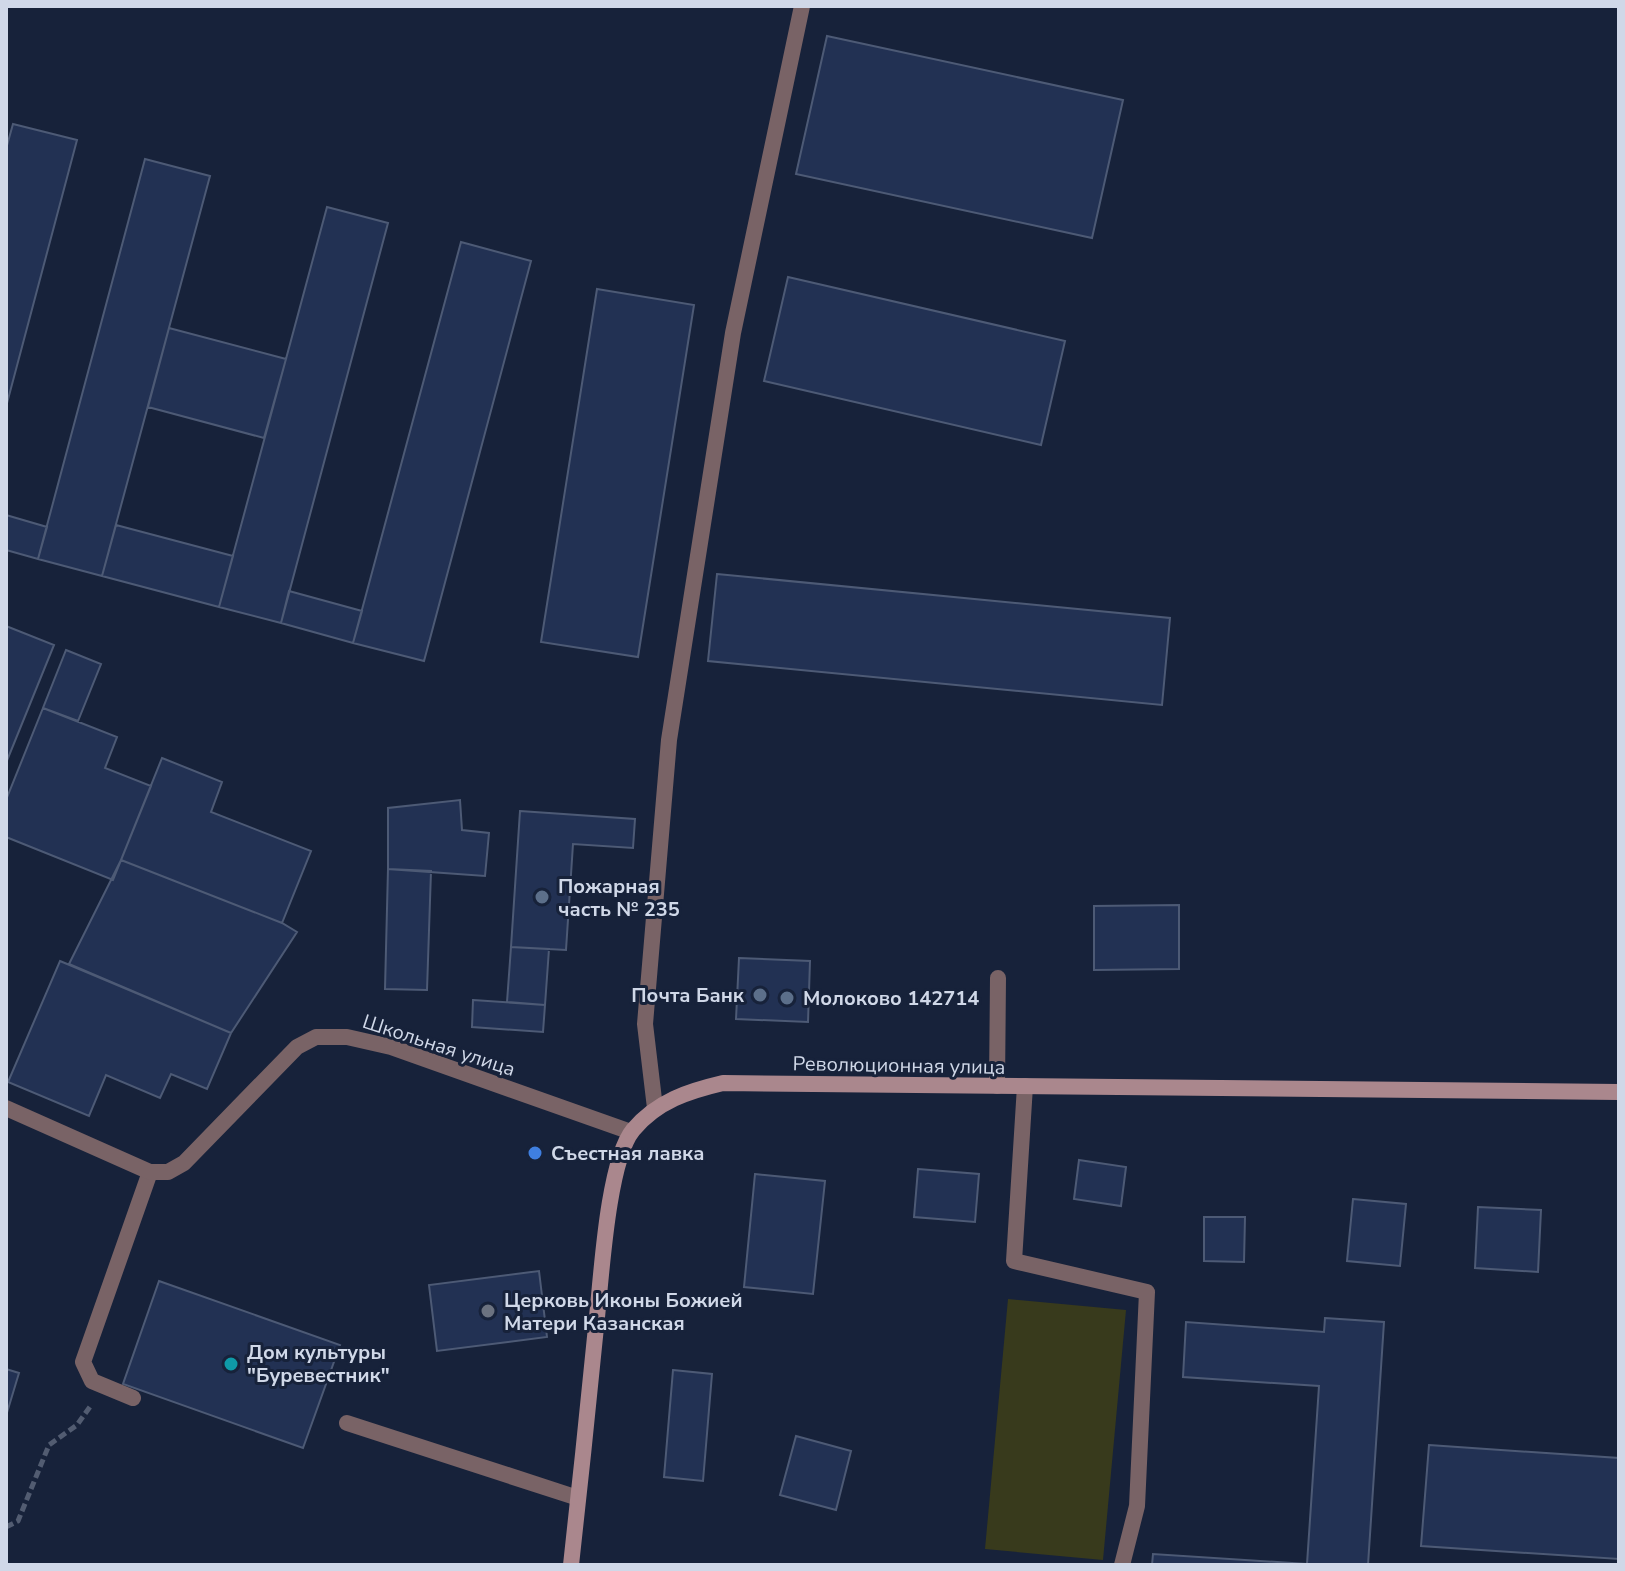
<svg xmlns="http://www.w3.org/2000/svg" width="1625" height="1571" viewBox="0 0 1625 1571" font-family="'Nunito Sans',sans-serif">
	<rect width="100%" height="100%" fill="#17223a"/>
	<path fill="#383a1c" d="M 1008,1299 L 1126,1310 L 1103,1560 L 985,1549 Z"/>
	<path fill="#223153" stroke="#4d5a75" stroke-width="2" d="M 827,36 L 1123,100 L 1092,238 L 796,174 Z
		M 13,124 L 77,140 L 6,407 L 6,149 Z
		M 145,159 L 210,176 L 102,576 L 38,559 Z
		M 327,207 L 388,223 L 281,623 L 219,607 Z
		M 461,242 L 531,261 L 424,661 L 353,643 Z
		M 788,277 L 1065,341 L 1041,445 L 764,381 Z
		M 597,289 L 694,305 L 638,657 L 541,642 Z
		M 169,328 L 286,359 L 264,438 L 148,407 Z
		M 6,515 L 47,527 L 38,559 L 6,550 Z
		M 116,525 L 233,556 L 219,607 L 102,576 Z
		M 717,574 L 1170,618 L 1162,705 L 708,661 Z
		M 289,591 L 362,611 L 353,643 L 281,623 Z
		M 6,626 L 54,645 L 6,763 Z
		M 66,650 L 101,664 L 78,721 L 43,708 Z
		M 43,708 L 117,737 L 105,768 L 151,786 L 113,880 L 6,837 L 6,800 Z
		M 162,758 L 222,782 L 211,812 L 311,851 L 282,923 L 121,860 Z
		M 460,800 L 462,830 L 489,833 L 485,876 L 388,869 L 388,808 Z
		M 520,811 L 635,819 L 633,848 L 573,844 L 566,950 L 511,947 Z
		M 121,860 L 282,923 L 297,932 L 231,1033 L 69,964 Z
		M 388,869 L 431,871 L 427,990 L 385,989 Z
		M 1179,905 L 1179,969 L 1094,970 L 1094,906 Z
		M 511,947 L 549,949 L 545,1005 L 507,1002 Z
		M 739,958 L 810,961 L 808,1022 L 736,1019 Z
		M 60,961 L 231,1033 L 207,1089 L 171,1074 L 160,1098 L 106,1075 L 89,1116 L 8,1082 Z
		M 473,1000 L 545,1005 L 543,1032 L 472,1027 Z
		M 1079,1160 L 1126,1167 L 1121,1206 L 1074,1199 Z
		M 918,1169 L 979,1174 L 975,1222 L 914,1217 Z
		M 755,1174 L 825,1181 L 813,1294 L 744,1287 Z
		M 1353,1199 L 1406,1204 L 1400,1266 L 1347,1261 Z
		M 1478,1207 L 1541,1210 L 1538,1272 L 1475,1268 Z
		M 1204,1217 L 1245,1217 L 1244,1262 L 1204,1261 Z
		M 539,1271 L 547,1337 L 437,1351 L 429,1285 Z
		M 159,1281 L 340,1345 L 303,1448 L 123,1384 Z
		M 1325,1318 L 1384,1322 L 1368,1565 L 1152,1565 L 1153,1554 L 1307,1564 L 1319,1386 L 1183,1377 L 1186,1322 L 1324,1332 Z
		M 6,1369 L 19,1373 L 6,1416 Z
		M 673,1370 L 712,1374 L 703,1481 L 664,1477 Z
		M 796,1436 L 851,1451 L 836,1510 L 780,1495 Z
		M 1429,1445 L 1619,1458 L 1619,1559 L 1421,1546 Z"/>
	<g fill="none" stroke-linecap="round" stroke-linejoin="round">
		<path stroke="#525c71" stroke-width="5" stroke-dasharray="8 4" stroke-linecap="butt" d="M 6,1527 L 18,1521 L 49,1445 L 77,1425 L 92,1404"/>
		<path stroke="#796366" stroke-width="16" d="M 997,1086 L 998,978
			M 1025,1086 L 1014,1261 L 1147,1292 L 1137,1506 L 1122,1565
			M 655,1108 L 645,1024 L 669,740 L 733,333 L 802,6
			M 133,1398 L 92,1381 L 83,1362 L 150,1172
			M 347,1423 L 578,1498"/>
		<path stroke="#796366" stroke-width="16" d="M 6,1108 L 150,1172 L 168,1172 L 184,1163 L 297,1047 L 316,1037 L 347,1037 L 391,1047 L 631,1132"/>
		<path stroke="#aa878d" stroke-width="16" d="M 571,1565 C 580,1486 588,1406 596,1327 C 601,1283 607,1162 633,1130 C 657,1101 689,1091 723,1083 L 1619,1092"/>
	</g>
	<g fill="#5c6f8a" stroke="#17223a" stroke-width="3">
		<circle cx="542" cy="897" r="8"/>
		<circle cx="760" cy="995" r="8"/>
		<circle cx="787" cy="998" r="8"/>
	</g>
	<circle fill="#3f7fe0" stroke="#17223a" stroke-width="3" cx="535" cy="1153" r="8"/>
	<circle fill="#6b7280" stroke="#17223a" stroke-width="3" cx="488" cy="1311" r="8"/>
	<circle fill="#0f9aa8" stroke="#17223a" stroke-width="3" cx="231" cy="1364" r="8"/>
	<g text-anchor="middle" stroke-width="6" stroke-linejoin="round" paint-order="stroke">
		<g font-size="20" font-weight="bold" fill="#d0d8e8" stroke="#17223a" text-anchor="start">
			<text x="558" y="893">Пожарная<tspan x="558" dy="23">часть № 235</tspan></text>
			<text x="744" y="1002" text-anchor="end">Почта Банк</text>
			<text x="803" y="1005">Молоково 142714</text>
			<text x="551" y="1160">Съестная лавка</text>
			<text x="504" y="1307">Церковь Иконы Божией<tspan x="504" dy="23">Матери Казанская</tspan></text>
			<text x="247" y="1359">Дом культуры<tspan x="247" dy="23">"Буревестник"</tspan></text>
		</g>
		<g font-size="20" fill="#d0d8e8" stroke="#17223a">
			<text transform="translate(439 1045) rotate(18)" y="7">Школьная улица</text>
			<text transform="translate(899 1065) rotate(1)" y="7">Революционная улица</text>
		</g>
	</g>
	<rect width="1625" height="1571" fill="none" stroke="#d0d8e8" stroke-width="16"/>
</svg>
